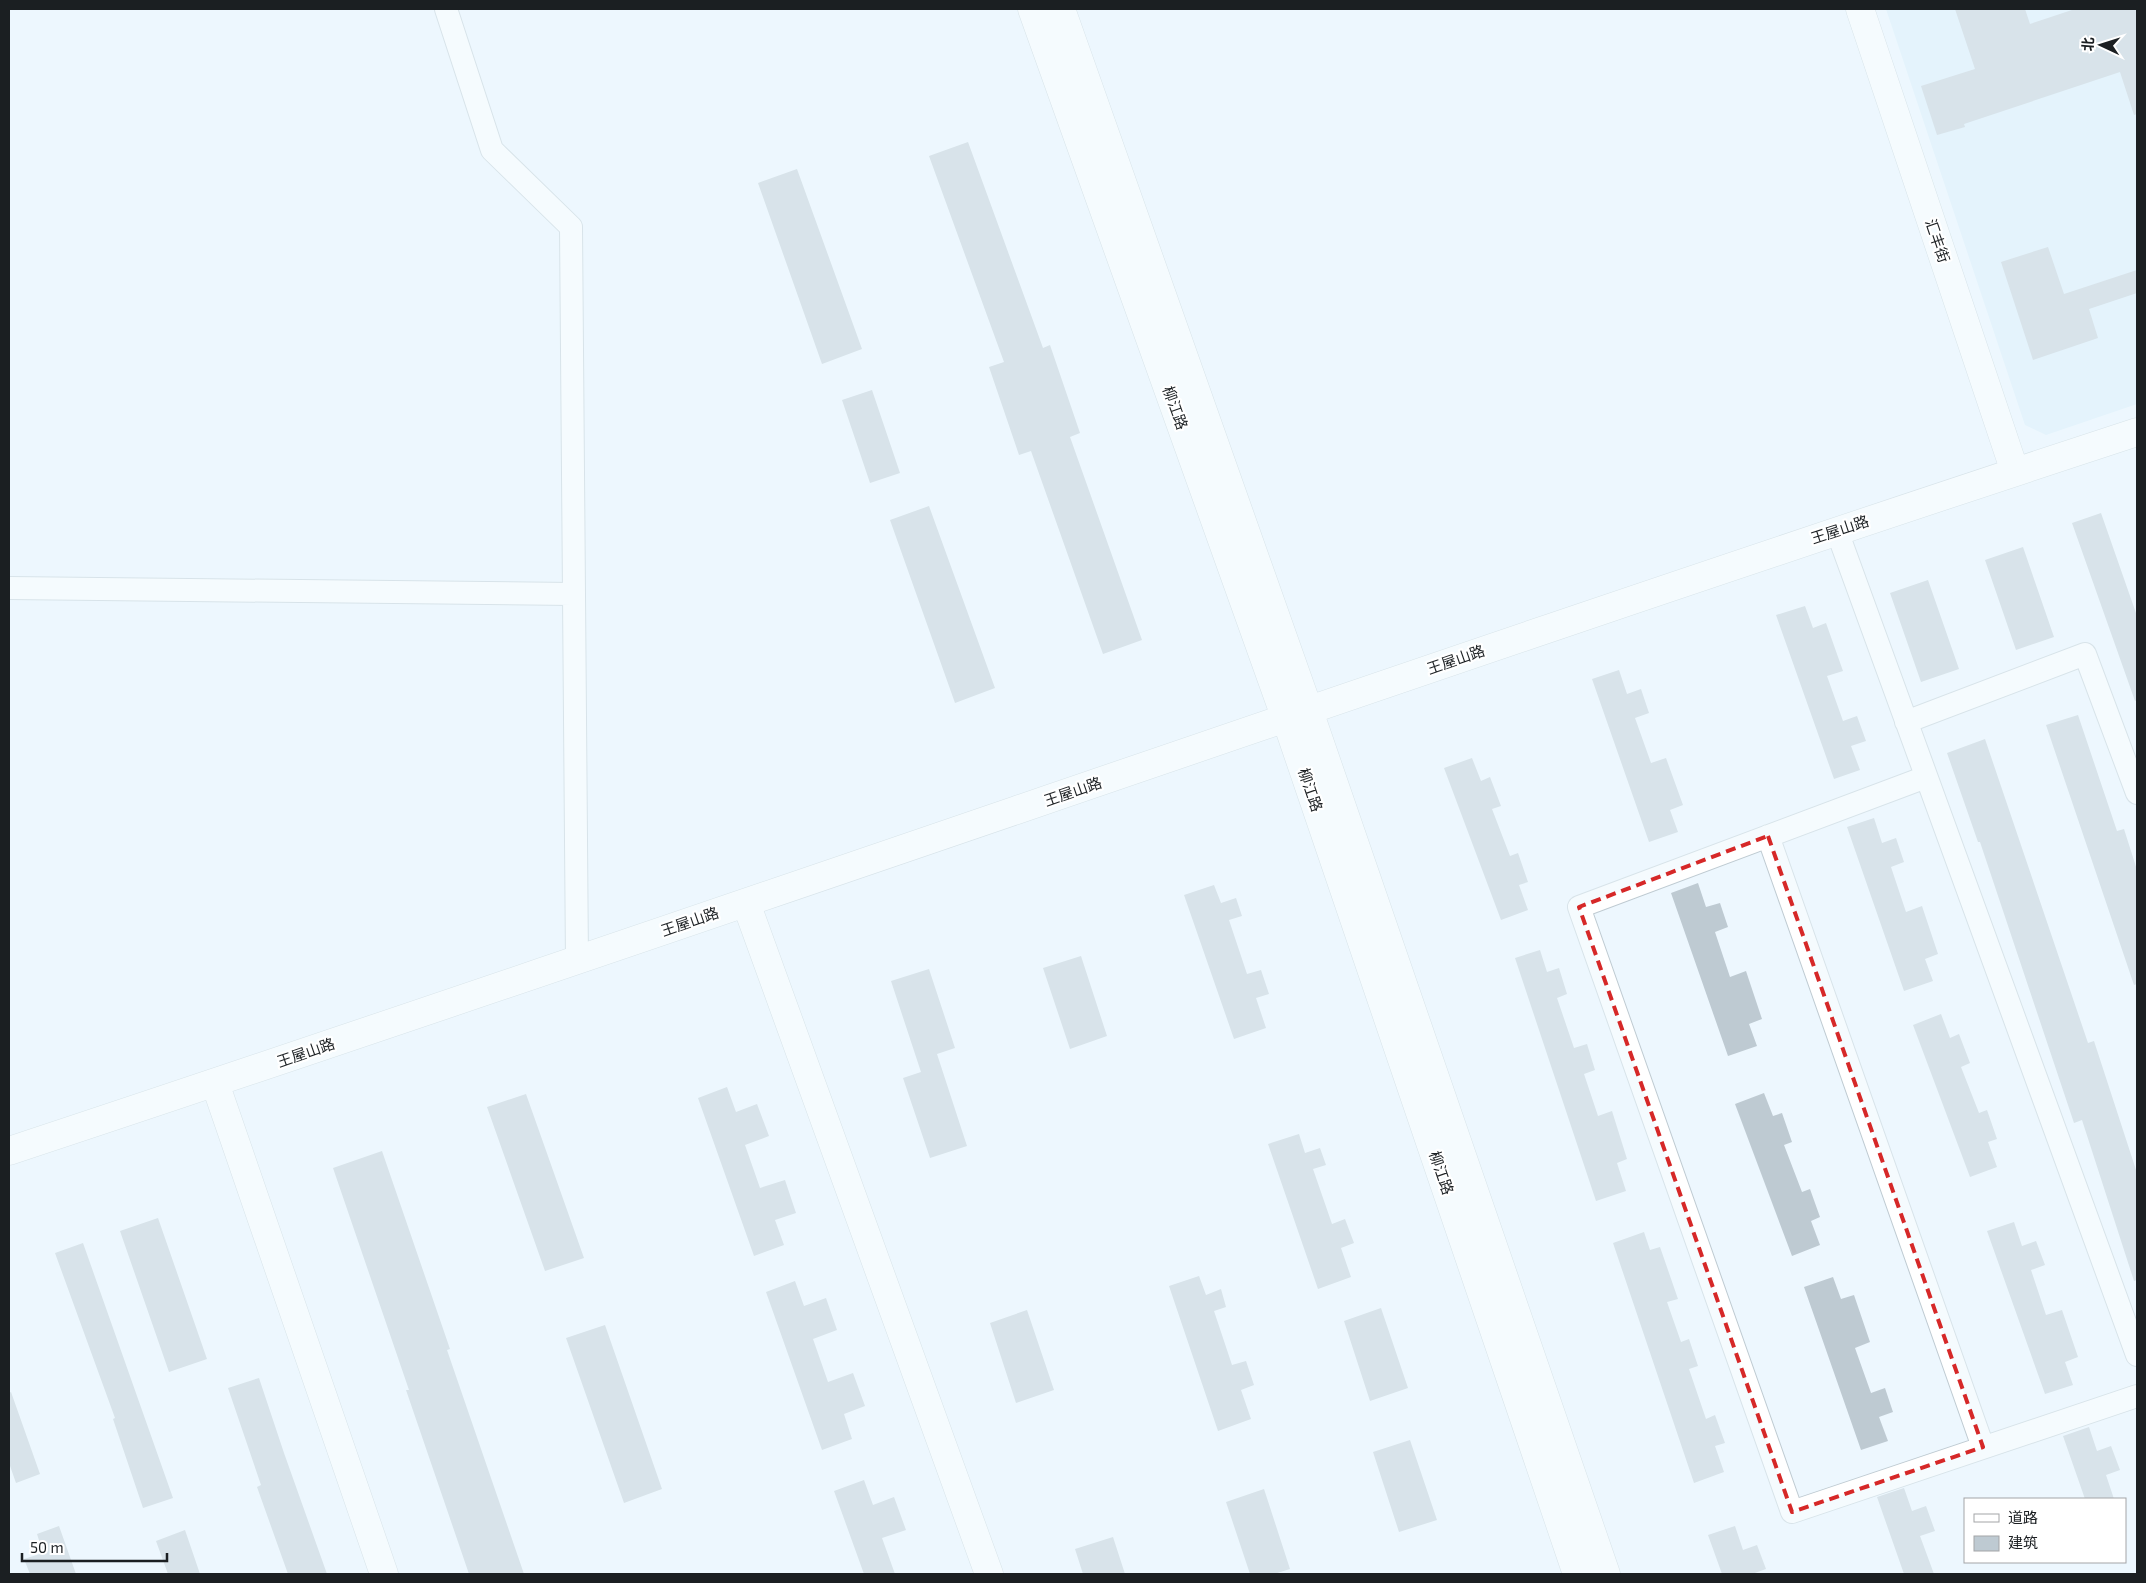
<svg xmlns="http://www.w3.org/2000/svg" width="2146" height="1583" viewBox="0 0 2146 1583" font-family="'Exo 2','Noto Sans SC',sans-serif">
	<rect width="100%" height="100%" fill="#edf7fe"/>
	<path fill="#d9edfa" d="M 1886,9 L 2137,9 L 2137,404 L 2046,435 L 2025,425 Z"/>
	<path fill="#becad2" d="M 1955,9 L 2025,9 L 2030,24 L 2075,9 L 2137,9 L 2137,114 L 2134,115 L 2120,72 L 1964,124 L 1965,127 L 1937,135 L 1921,86 L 1975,69 Z
		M 968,142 L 1043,348 L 1050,345 L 1080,433 L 1070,437 L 1142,640 L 1103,654 L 1031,451 L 1019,455 L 989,367 L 1004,362 L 929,156 Z
		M 797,169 L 862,349 L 822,364 L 758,183 Z
		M 2048,247 L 2064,294 L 2137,270 L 2137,293 L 2089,309 L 2098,338 L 2033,360 L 2001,262 Z
		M 872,390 L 900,473 L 870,483 L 842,400 Z
		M 929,506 L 995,688 L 955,703 L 890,520 Z
		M 2101,513 L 2137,616 L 2137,700 L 2135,701 L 2072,523 Z
		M 2023,547 L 2054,637 L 2016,650 L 1985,560 Z
		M 1928,580 L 1959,669 L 1921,682 L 1890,593 Z
		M 1805,606 L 1813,628 L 1826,623 L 1843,671 L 1827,676 L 1843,721 L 1857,716 L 1866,741 L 1851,746 L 1860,770 L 1834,779 L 1776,615 Z
		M 1619,670 L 1627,694 L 1641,689 L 1649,713 L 1635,718 L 1651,763 L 1666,758 L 1683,805 L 1670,810 L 1678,832 L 1649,842 L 1592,679 Z
		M 2078,715 L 2117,831 L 2124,829 L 2137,870 L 2137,984 L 2134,985 L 2046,725 Z
		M 1985,739 L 2088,1043 L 2094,1041 L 2137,1173 L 2137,1280 L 2134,1281 L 2082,1120 L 2074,1123 L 1980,842 L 1978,842 L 1947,753 Z
		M 1472,758 L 1481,781 L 1490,777 L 1501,806 L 1492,809 L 1510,856 L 1518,853 L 1528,882 L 1519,885 L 1528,910 L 1501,920 L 1444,768 Z
		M 1874,818 L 1882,843 L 1896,838 L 1904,862 L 1891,867 L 1906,912 L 1922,906 L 1938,954 L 1925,959 L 1933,981 L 1904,991 L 1847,827 Z
		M 1698,883 L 1706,907 L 1720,903 L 1728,927 L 1715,932 L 1730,977 L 1746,971 L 1762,1019 L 1749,1024 L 1757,1046 L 1728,1056 L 1671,893 Z
		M 1214,885 L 1221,903 L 1236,898 L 1242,916 L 1229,920 L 1247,974 L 1261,970 L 1269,994 L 1256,998 L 1266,1028 L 1234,1039 L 1184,895 Z
		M 1540,950 L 1547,972 L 1559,968 L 1567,994 L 1557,998 L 1574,1048 L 1587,1044 L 1595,1070 L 1584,1074 L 1598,1116 L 1612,1111 L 1627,1159 L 1617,1163 L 1626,1191 L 1596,1201 L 1515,958 Z
		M 1081,956 L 1107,1036 L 1070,1049 L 1043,968 Z
		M 929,969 L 955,1048 L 937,1054 L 967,1146 L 930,1158 L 903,1078 L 921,1072 L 891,981 Z
		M 1941,1014 L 1950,1038 L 1959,1034 L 1970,1063 L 1961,1067 L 1979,1113 L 1987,1110 L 1997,1139 L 1988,1142 L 1997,1167 L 1970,1177 L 1913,1025 Z
		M 727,1087 L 736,1112 L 757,1104 L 769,1136 L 745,1145 L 760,1188 L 785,1180 L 796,1213 L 775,1220 L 784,1245 L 754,1256 L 698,1098 Z
		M 1764,1093 L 1773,1116 L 1782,1113 L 1792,1142 L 1784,1145 L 1802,1192 L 1810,1189 L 1820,1217 L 1811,1221 L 1820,1245 L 1792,1256 L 1735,1104 Z
		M 526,1094 L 584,1258 L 545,1271 L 487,1107 Z
		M 1299,1134 L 1305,1153 L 1320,1148 L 1326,1165 L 1313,1169 L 1332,1224 L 1345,1219 L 1354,1243 L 1341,1248 L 1351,1277 L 1318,1289 L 1268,1144 Z
		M 382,1151 L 450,1349 L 447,1350 L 524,1574 L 469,1574 L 406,1390 L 409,1390 L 333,1168 Z
		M 158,1218 L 207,1359 L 169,1372 L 120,1231 Z
		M 2014,1222 L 2022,1246 L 2036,1241 L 2045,1265 L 2031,1270 L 2046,1315 L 2062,1310 L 2078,1357 L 2065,1362 L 2073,1385 L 2045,1394 L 1987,1231 Z
		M 1644,1232 L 1650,1250 L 1660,1247 L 1678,1299 L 1667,1302 L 1681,1342 L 1689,1339 L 1698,1366 L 1689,1369 L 1706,1419 L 1715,1415 L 1725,1443 L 1715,1446 L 1724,1472 L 1694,1483 L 1613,1243 Z
		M 83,1243 L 173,1498 L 143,1508 L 113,1419 L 115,1418 L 55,1253 Z
		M 1199,1276 L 1206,1295 L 1221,1289 L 1226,1307 L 1214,1311 L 1232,1365 L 1246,1361 L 1254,1385 L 1241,1390 L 1251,1419 L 1218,1431 L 1169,1286 Z
		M 1833,1277 L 1841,1299 L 1854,1295 L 1870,1342 L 1855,1348 L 1871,1393 L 1885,1388 L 1893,1412 L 1879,1417 L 1888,1441 L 1861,1450 L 1804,1287 Z
		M 795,1281 L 804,1306 L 826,1298 L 837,1330 L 813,1339 L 828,1382 L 853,1373 L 865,1406 L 844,1414 L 852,1439 L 822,1450 L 766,1292 Z
		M 1381,1308 L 1408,1388 L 1370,1401 L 1344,1321 Z
		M 1027,1310 L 1054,1390 L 1016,1403 L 990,1323 Z
		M 605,1325 L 662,1489 L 624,1503 L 566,1338 Z
		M 259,1378 L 284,1453 L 327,1574 L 288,1574 L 257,1487 L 261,1485 L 228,1388 Z
		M 11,1392 L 40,1474 L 16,1483 L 9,1463 L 9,1393 Z
		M 2089,1427 L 2097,1451 L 2111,1446 L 2120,1470 L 2106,1475 L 2114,1499 L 2085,1499 L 2063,1436 Z
		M 1410,1440 L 1437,1520 L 1399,1532 L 1373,1452 Z
		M 864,1480 L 873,1505 L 894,1497 L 906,1530 L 882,1538 L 895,1574 L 864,1574 L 834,1491 Z
		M 1904,1488 L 1912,1511 L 1926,1506 L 1935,1531 L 1920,1536 L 1934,1574 L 1904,1574 L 1877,1497 Z
		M 1264,1489 L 1290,1569 L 1274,1574 L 1250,1574 L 1226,1502 Z
		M 59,1526 L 76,1574 L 30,1574 L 24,1559 L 43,1553 L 37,1534 Z
		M 1735,1526 L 1743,1550 L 1757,1545 L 1766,1569 L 1752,1574 L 1722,1574 L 1708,1535 Z
		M 185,1530 L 200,1574 L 168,1574 L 156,1541 Z
		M 1113,1537 L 1125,1574 L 1083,1574 L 1075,1549 Z"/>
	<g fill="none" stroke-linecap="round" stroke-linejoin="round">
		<defs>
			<path id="minor" d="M 446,9 L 492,150 L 571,227 L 577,962
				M 1837,531 L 2137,1355
				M 9,588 L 573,594
				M 1906,722 L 2085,654 L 2137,793
				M 1926,777 L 1579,907 L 1792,1512 L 2137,1396
				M 1768,836 L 1983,1447"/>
			<path id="tertiary" d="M 1032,9 L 1286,719 L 1577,1574
				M 1061,9 L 1309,711 L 1606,1574
				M 1860,9 L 2015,472
				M 746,903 L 989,1574
				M 215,1083 L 384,1574
				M 9,1151 C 720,916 1426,665 2137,432"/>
		</defs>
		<use href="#minor" stroke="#bfcbd2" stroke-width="24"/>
		<use href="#tertiary" stroke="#bfcbd2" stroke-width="29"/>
		<use href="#minor" stroke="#fff" stroke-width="22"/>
		<use href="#tertiary" stroke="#fff" stroke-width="28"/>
	</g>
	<path d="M0 0H2146V1583H0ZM 1768,836 L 1983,1447 L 1792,1512 L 1579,907 Z" fill="#edf7fe" fill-opacity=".55" fill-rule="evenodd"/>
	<path fill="none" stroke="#d62828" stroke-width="4" stroke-dasharray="10 6" stroke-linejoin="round" d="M 1768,836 L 1983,1447 L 1792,1512 L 1579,907 Z"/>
	<g text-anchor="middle" stroke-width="4.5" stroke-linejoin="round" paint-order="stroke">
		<g font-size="15" fill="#1b1f22" stroke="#fff">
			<text transform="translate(1937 241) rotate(71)" y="5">汇丰街</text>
			<text transform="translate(1175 408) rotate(70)" y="5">柳江路</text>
			<text transform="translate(1840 530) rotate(-18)" y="5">王屋山路</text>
			<text transform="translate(1456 660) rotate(-19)" y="5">王屋山路</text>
			<text transform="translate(1310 790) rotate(71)" y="5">柳江路</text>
			<text transform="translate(1073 792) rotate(-19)" y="5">王屋山路</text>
			<text transform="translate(690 922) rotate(-19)" y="5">王屋山路</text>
			<text transform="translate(306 1053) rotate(-19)" y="5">王屋山路</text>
			<text transform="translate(1441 1173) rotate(71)" y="5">柳江路</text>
		</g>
	</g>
	<rect width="2146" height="1583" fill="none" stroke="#1b1f22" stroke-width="20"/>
	<rect x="1964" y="1498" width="162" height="65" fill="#ffffff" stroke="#a4a5a7"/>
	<rect x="1974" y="1514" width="25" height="8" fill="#ffffff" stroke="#a4a5a7"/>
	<text x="2008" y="1523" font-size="15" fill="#1b1f22">道路</text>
	<rect x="1974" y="1536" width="25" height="15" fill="#becad2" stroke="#a4a5a7"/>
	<text x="2008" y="1548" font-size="15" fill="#1b1f22">建筑</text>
	<g transform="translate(2101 45) rotate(274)" stroke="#ffffff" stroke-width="4" paint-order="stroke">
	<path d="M0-4L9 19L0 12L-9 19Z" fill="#1b1f22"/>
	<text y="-8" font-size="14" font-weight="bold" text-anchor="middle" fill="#1b1f22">北</text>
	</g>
	<path d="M22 1553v8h145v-8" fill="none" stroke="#1b1f22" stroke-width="2.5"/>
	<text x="30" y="1553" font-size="15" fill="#1b1f22" stroke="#ffffff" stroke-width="4" paint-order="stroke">50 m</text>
</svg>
